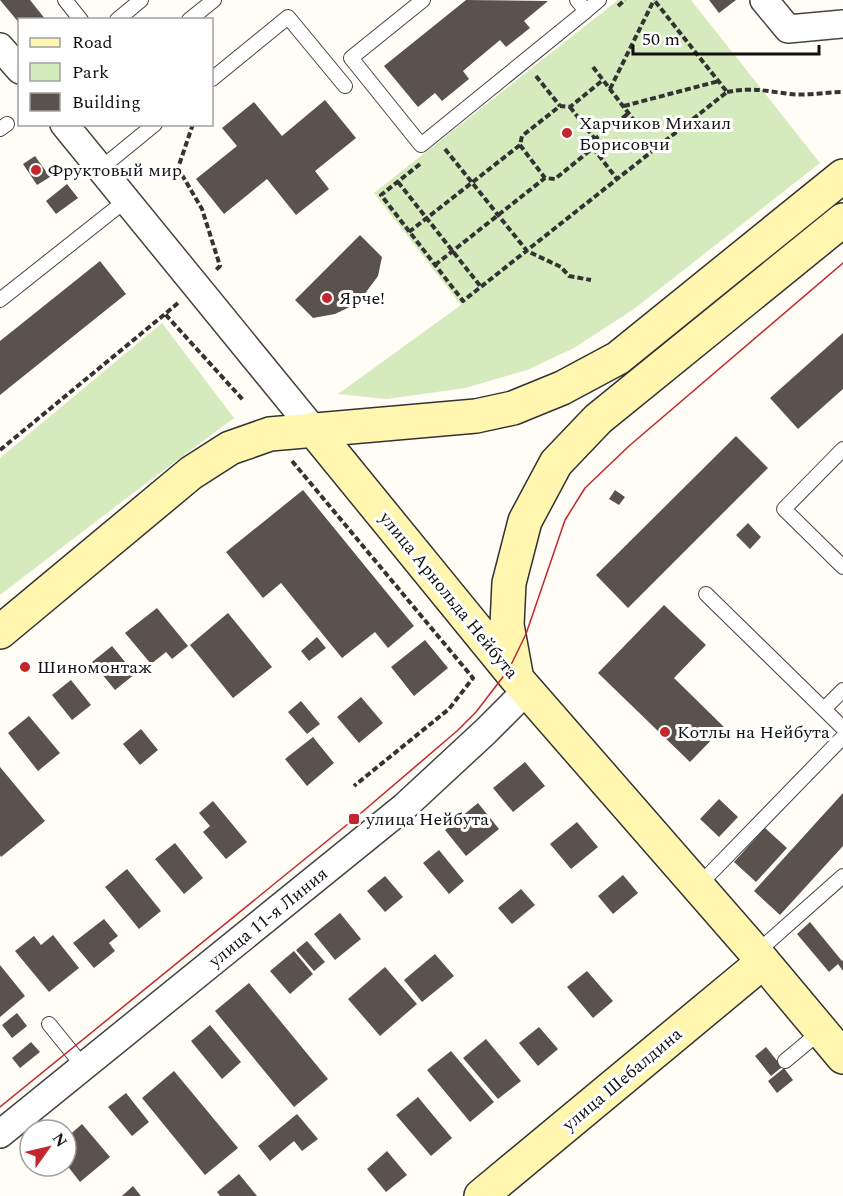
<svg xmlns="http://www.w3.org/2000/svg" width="843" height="1196" viewBox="0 0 843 1196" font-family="Spectral,serif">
	<rect width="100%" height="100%" fill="#fffdf5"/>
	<path fill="#d5ebbd" d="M 618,0 L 691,0 L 820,163 L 634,309 L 574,348 L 527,370 L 465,388 L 387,399 L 338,394 L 461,305 L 374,193 Z
		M 162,323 L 234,418 L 137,490 L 0,595 L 0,458 Z"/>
	<path fill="#5a524d" d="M 0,0 L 30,0 L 46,20 L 20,20 L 20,24 Z
		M 466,0 L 548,1 L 524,21 L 530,28 L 506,47 L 500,40 L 463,71 L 469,79 L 442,101 L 435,93 L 418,107 L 384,66 Z
		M 709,0 L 736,0 L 719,13 Z
		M 325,100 L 356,138 L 315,171 L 329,189 L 296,215 L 267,179 L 224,214 L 196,179 L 237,146 L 222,128 L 254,102 L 282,136 Z
		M 35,156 L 50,177 L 37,185 L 23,164 Z
		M 67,184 L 78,198 L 56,214 L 46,201 Z
		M 360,235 L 382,257 L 378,276 L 358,303 L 335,314 L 313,318 L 295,300 Z
		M 100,261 L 126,294 L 0,395 L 0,341 Z
		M 843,333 L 843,389 L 798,429 L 770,398 Z
		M 736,436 L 768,468 L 628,608 L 596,575 Z
		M 303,490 L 414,626 L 388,648 L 375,632 L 342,658 L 281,583 L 263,598 L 226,552 Z
		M 615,490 L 625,497 L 619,505 L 609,499 Z
		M 748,523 L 761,537 L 750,549 L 736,535 Z
		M 664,605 L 706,645 L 674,678 L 724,727 L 690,762 L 598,673 Z
		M 157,608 L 188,646 L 172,659 L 166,652 L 151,664 L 125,633 Z
		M 228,613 L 272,667 L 233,698 L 190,645 Z
		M 317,637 L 326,648 L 309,661 L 301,651 Z
		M 425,640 L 448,668 L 414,696 L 391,667 Z
		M 112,646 L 135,674 L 115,690 L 92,662 Z
		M 71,680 L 91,705 L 72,720 L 52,695 Z
		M 361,697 L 383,723 L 359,743 L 337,717 Z
		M 301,701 L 320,724 L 307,734 L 288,712 Z
		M 29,716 L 60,753 L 38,771 L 8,733 Z
		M 141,729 L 158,750 L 140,765 L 123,744 Z
		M 313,737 L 334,763 L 307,786 L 285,759 Z
		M 525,762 L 545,786 L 513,812 L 493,788 Z
		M 0,767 L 45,821 L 1,857 L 0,855 Z
		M 843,793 L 843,846 L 780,915 L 754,891 Z
		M 719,799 L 738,817 L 719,837 L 700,819 Z
		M 213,801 L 247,842 L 226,859 L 203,832 L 210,826 L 199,813 Z
		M 478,803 L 499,829 L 466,856 L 445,830 Z
		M 577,822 L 598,847 L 571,869 L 550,844 Z
		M 765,828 L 787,848 L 756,882 L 734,862 Z
		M 175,843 L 203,878 L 184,894 L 155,859 Z
		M 439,850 L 464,881 L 449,894 L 423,863 Z
		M 127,869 L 161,911 L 139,929 L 105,887 Z
		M 623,875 L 638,893 L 613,914 L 598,896 Z
		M 385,876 L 403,897 L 385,912 L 367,891 Z
		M 521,889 L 535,905 L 512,924 L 498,908 Z
		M 340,913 L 361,939 L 335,960 L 314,934 Z
		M 104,919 L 118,936 L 109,943 L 115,951 L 94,968 L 73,943 Z
		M 810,922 L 842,961 L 843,960 L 843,971 L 838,964 L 829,972 L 797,934 Z
		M 53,935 L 79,968 L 49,992 L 15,951 L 34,936 L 41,945 Z
		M 307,941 L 325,962 L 314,971 L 296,950 Z
		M 294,951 L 313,974 L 290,994 L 270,971 Z
		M 435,954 L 454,976 L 422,1002 L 404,980 Z
		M 0,965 L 25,996 L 0,1017 Z
		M 385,967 L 417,1004 L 380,1036 L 348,999 Z
		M 587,971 L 613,1001 L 593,1018 L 567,987 Z
		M 249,983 L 328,1079 L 294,1107 L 215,1011 Z
		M 17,1013 L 27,1026 L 12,1038 L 2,1025 Z
		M 210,1025 L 241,1062 L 222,1079 L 191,1041 Z
		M 539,1027 L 558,1049 L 538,1066 L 519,1043 Z
		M 486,1039 L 521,1081 L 498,1099 L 463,1058 Z
		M 31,1042 L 40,1052 L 20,1068 L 12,1058 Z
		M 766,1047 L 782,1067 L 771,1076 L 755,1056 Z
		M 451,1051 L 494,1102 L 470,1122 L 427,1070 Z
		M 784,1068 L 793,1080 L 777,1093 L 768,1081 Z
		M 174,1071 L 238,1148 L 205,1175 L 142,1098 Z
		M 126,1093 L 149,1122 L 132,1136 L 108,1107 Z
		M 418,1097 L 452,1138 L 431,1156 L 396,1115 Z
		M 297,1114 L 318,1139 L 302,1151 L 294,1141 L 270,1161 L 258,1146 Z
		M 82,1124 L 110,1157 L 80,1182 L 66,1164 L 66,1138 Z
		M 387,1151 L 407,1175 L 386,1192 L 367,1169 Z
		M 239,1174 L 257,1196 L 220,1196 L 217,1192 Z
		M 133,1186 L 141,1196 L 122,1196 Z"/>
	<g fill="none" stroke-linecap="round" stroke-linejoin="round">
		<defs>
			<path id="lane" d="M 65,0 L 81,20
				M 423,0 L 351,58 L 421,145 L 586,11 L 577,0
				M 586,11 L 599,0
				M 117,20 L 141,0
				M 189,20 L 214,0
				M 212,79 L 288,17 L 345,86
				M 0,129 L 7,124
				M 100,169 L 155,124
				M 0,300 L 125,201
				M 843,449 L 784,509 L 843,567
				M 706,594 L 843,728
				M 824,709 L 843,690
				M 698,886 L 843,737
				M 756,953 L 843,876
				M 49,1024 L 83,1066
				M 785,1061 L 821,1031"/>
			<path id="street" d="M 764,0 L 788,29 L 843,24
				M 0,47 L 20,70
				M 64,124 L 313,429
				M 0,1134 L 404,807 L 485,732 L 527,690"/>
			<path id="secondary" d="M 313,429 L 517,679 L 756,953 L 843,1057
				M 0,632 L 191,473 L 230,448 L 270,434 L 476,416 L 513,408 L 562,388 L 618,358 L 843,176
				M 516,674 L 507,625 L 509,583 L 525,521 L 556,463 L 598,419 L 843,220
				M 481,1196 L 763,962"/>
		</defs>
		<use href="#lane" stroke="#444" stroke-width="16"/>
		<use href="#street" stroke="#444" stroke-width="30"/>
		<use href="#secondary" stroke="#333" stroke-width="36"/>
		<path stroke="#333" stroke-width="4" stroke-dasharray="6 3" stroke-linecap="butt" d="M 618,6 L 625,0
			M 593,67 L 636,123
			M 536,76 L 560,106
			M 610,89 L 654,0
			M 727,92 C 754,87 764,91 790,94 C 807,96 826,92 843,92
			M 624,106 L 719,81
			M 570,107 L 595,139
			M 193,124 L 178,168 L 202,209 L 220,266 L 215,271
			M 520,145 L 545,178
			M 593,148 L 617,179
			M 445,149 L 527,251 L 561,267 L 569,276 L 591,280
			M 420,164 L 381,195 L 463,301 L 727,92 L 654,0
			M 398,182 L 481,287
			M 409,232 L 520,145 L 522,136 L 560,106 L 570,107 L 603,80
			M 435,265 L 545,178 L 555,179 L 593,148 L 595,139 L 629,113
			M 178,303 L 165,314 L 244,401
			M 0,450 L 165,314
			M 292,461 L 473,678 L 449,709 L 354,786"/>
		<use href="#lane" stroke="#fff" stroke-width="14"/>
		<use href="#street" stroke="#fff" stroke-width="27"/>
		<use href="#secondary" stroke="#fff6b0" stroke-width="33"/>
		<path stroke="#c4262e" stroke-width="1.5" d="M 0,1107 L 354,819 L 457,731 L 476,712 L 509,669 L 526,634 L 565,520 L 585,488 L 629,446 L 843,263"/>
	</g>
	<g fill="#c4262e" stroke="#fff" stroke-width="2">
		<circle cx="567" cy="133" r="6"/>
		<circle cx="36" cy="170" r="6"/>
		<circle cx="327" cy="298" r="6"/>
		<circle cx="25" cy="667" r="6"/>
		<circle cx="665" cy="732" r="6"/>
		<rect x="348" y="813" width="12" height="12" rx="3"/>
	</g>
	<g text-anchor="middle" stroke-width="6" stroke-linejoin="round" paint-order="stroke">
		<g font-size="18" fill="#111" stroke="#fff" text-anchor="start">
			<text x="579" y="129">Харчиков Михаил<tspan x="579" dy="21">Борисовчи</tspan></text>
			<text x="48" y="176">Фруктовый мир</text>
			<text x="339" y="304">Ярче!</text>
			<text x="37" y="673">Шиномонтаж</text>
			<text x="677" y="738">Котлы на Нейбута</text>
			<text x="366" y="825">улица Нейбута</text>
		</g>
		<g font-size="18" fill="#111" stroke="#fff">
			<text transform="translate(449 595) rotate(51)" y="6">улица Арнольда Нейбута</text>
			<text transform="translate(268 917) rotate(-39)" y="6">улица 11-я Линия</text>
			<text transform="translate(622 1079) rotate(-40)" y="6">улица Шебалдина</text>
		</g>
	</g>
	<rect x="18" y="18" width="195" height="108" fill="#ffffff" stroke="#a0a0a0" stroke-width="1.5"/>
	<rect x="30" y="38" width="30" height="9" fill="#fff6b0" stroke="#a0a0a0" stroke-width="1.5"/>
	<text x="72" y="48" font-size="18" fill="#111111">Road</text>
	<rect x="30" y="63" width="30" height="18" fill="#d5ebbd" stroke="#a0a0a0" stroke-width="1.5"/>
	<text x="72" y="78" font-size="18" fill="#111111">Park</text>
	<rect x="30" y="93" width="30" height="18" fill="#5a524d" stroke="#a0a0a0" stroke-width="1.5"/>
	<text x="72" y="108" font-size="18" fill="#111111">Building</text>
	<g transform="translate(48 1148) rotate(56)"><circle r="28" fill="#ffffff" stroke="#a0a0a0" stroke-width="1.5"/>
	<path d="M0-4.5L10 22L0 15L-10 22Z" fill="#c4262e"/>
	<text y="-9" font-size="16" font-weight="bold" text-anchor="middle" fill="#111111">N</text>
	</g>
	<path d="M633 45v9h186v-9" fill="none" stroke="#111111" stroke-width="3"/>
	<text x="642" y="45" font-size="18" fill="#111111" stroke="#ffffff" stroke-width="4.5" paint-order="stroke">50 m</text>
</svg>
